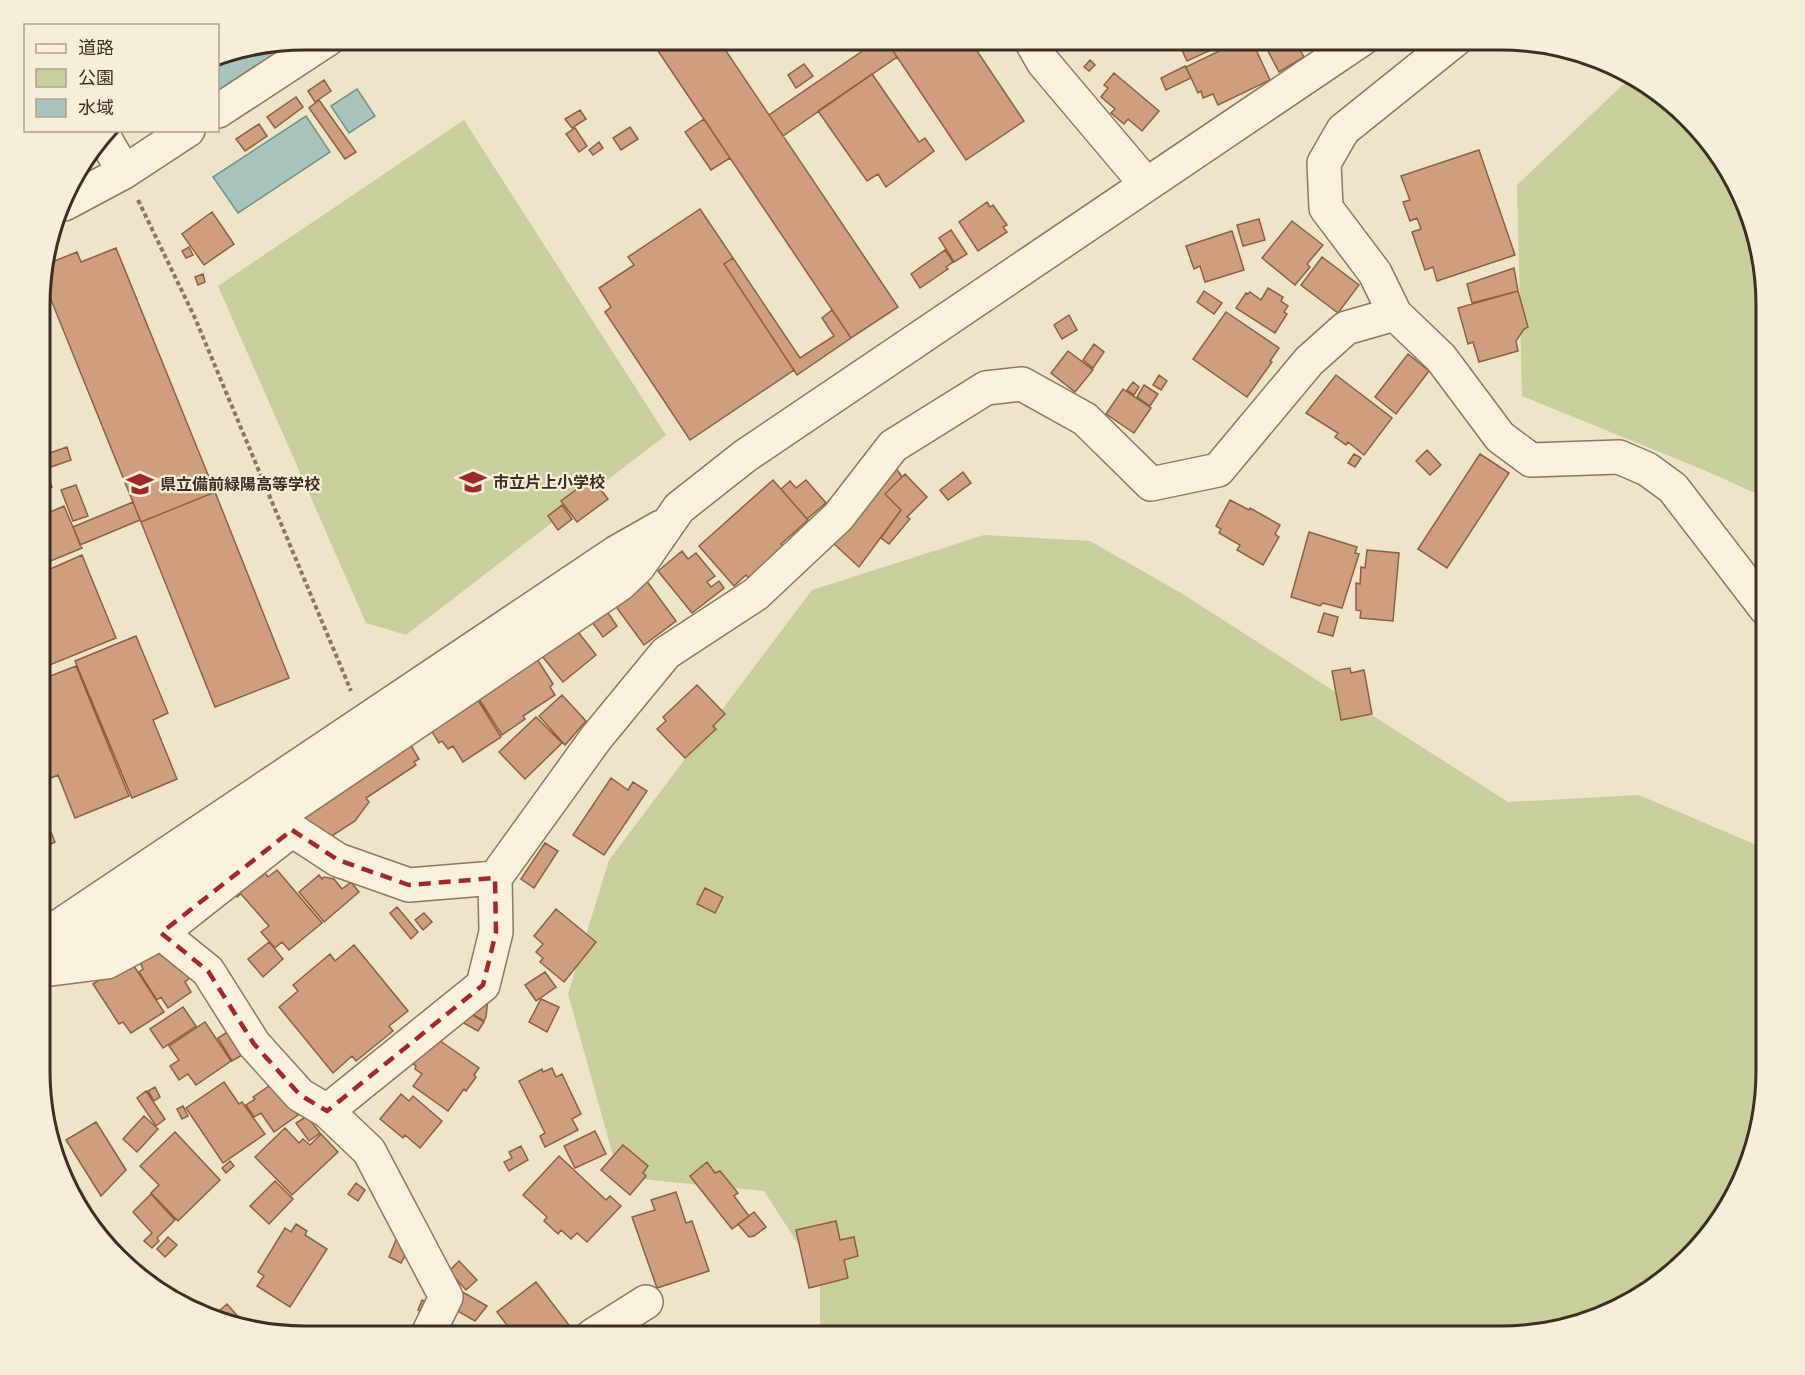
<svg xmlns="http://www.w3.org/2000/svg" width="1805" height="1375" viewBox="0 0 1805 1375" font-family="'Roboto Serif','Noto Sans JP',serif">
	<rect width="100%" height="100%" fill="#f0e4c8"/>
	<path fill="#c9cf9b" d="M 1631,77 L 1675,105 L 1739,187 L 1766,304 L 1766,498 L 1706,471 L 1522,396 L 1517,185 Z
		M 464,120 L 666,435 L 406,635 L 366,623 L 218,286 Z
		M 984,535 L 1090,541 L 1181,593 L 1508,802 L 1639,795 L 1766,849 L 1765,1088 L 1746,1172 L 1700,1245 L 1618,1309 L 1500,1336 L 820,1336 L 820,1278 L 764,1191 L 619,1177 L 568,994 L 609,860 L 812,590 Z"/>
	<path fill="#a9c4bc" stroke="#6f938a" stroke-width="1.5" d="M 357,89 L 375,116 L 349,133 L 331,106 Z
		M 306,116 L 330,152 L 238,213 L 213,177 Z"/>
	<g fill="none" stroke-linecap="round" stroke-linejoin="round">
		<path stroke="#a9c4bc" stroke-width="56" d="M 218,74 L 259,47"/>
	</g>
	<path fill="#cf9f7d" stroke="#8d5f41" stroke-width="1.5" d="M 650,39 L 718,39 L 898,307 L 851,338 Z
		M 880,39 L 885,39 L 897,57 L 783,136 L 769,115 Z
		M 885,39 L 969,39 L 1024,121 L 966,160 Z
		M 1199,39 L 1206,39 L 1211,50 L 1187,61 L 1181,48 Z
		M 1214,39 L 1231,39 L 1217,46 Z
		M 1244,39 L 1251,39 L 1270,80 L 1218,105 L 1213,94 L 1203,98 L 1201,91 L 1198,93 L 1186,67 Z
		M 1289,39 L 1294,39 L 1304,57 L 1279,72 L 1268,51 Z
		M 1090,60 L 1095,65 L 1089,71 L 1084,67 Z
		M 804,64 L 813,76 L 796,88 L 788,75 Z
		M 1185,66 L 1191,78 L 1166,90 L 1161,78 Z
		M 1114,73 L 1159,111 L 1142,131 L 1128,119 L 1124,124 L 1111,113 L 1115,109 L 1101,97 L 1108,88 L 1104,85 Z
		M 872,74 L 919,142 L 925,138 L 934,151 L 886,187 L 878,174 L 867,181 L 818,111 Z
		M 324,80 L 331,91 L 315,102 L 308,91 Z
		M 296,97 L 303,107 L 275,128 L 267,117 Z
		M 319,100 L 356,152 L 345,159 L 309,108 Z
		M 580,110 L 586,119 L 572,128 L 565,119 Z
		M 704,119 L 730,158 L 711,170 L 685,132 Z
		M 259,124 L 267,136 L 245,151 L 236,139 Z
		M 630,127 L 638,139 L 621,150 L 613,138 Z
		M 575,128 L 587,146 L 579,152 L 566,134 Z
		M 599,142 L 603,148 L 593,155 L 589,150 Z
		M 1479,150 L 1515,255 L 1437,281 L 1433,267 L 1425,270 L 1412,232 L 1421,229 L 1417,218 L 1410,221 L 1403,202 L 1410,200 L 1401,176 Z
		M 987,202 L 990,207 L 993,205 L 1007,225 L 1003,227 L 1007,232 L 978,251 L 959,222 Z
		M 700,209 L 733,258 L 724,264 L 794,370 L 690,440 L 605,312 L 611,307 L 599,288 L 634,265 L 628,257 Z
		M 212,212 L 234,244 L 204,265 L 182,234 Z
		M 1259,219 L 1265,240 L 1243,246 L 1237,225 Z
		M 1292,221 L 1323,245 L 1307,264 L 1310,267 L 1295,285 L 1262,258 Z
		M 951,230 L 967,254 L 954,262 L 939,238 Z
		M 1232,231 L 1244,270 L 1205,282 L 1200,266 L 1194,269 L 1186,246 Z
		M 189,247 L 193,255 L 186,258 L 182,251 Z
		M 116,248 L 215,492 L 141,522 L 41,275 L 42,266 L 77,252 L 81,262 Z
		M 945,250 L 953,262 L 946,267 L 948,269 L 920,288 L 911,274 Z
		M 1322,257 L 1359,285 L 1338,313 L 1301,285 Z
		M 733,258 L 800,358 L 834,336 L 822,318 L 832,310 L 851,338 L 797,375 L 724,264 Z
		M 1514,268 L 1518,291 L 1472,303 L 1467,284 Z
		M 203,274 L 205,282 L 198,285 L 195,277 Z
		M 1268,288 L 1283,297 L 1281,301 L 1288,306 L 1284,312 L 1287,314 L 1275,333 L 1236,308 L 1246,293 L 1248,294 L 1250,292 L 1261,300 Z
		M 1204,291 L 1222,303 L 1214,314 L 1197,302 Z
		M 1518,291 L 1528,327 L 1524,329 L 1516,341 L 1518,351 L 1479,362 L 1473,342 L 1468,344 L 1458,308 Z
		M 1226,312 L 1279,348 L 1270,361 L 1272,362 L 1247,397 L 1193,359 Z
		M 1069,315 L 1077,330 L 1062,339 L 1054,325 Z
		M 1094,344 L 1104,352 L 1093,368 L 1083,360 Z
		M 1068,351 L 1093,370 L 1075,392 L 1051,373 Z
		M 1408,354 L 1429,371 L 1396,414 L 1375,397 Z
		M 1159,375 L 1167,381 L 1161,390 L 1153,385 Z
		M 1336,375 L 1392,418 L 1364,455 L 1348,442 L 1346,445 L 1335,437 L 1338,433 L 1306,413 Z
		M 1133,382 L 1139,387 L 1134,395 L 1127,390 Z
		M 1144,385 L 1158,394 L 1150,406 L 1137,397 Z
		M 1123,389 L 1151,408 L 1134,433 L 1106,414 Z
		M 67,447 L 71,460 L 48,468 L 44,455 Z
		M 1427,450 L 1441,465 L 1430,475 L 1416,461 Z
		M 1354,454 L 1361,458 L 1355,467 L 1348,463 Z
		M 1480,454 L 1509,473 L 1447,568 L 1418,549 Z
		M 45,467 L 52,487 L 41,492 L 41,469 Z
		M 896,468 L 902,477 L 885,494 L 901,510 L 859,567 L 833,543 Z
		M 963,472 L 971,483 L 948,500 L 940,490 Z
		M 905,474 L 927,497 L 907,517 L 910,519 L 889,544 L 881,538 L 901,510 L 885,494 Z
		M 592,478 L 608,499 L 577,522 L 561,501 Z
		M 773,480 L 808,520 L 781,544 L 788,551 L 753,582 L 746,575 L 734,586 L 699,546 Z
		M 806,480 L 826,503 L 807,519 L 781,489 L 790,481 L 796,488 Z
		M 76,485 L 88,516 L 73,521 L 61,490 Z
		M 215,492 L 289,678 L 215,707 L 141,522 Z
		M 1230,500 L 1249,510 L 1250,508 L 1280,525 L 1275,534 L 1279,537 L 1263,565 L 1237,550 L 1240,545 L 1219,533 L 1221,529 L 1216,526 Z
		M 133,502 L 140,520 L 80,545 L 73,527 Z
		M 562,505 L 572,519 L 558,530 L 548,516 Z
		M 64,506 L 82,548 L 41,565 L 41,516 Z
		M 1309,532 L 1357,547 L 1355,553 L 1359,554 L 1342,608 L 1323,603 L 1320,606 L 1291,597 Z
		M 1367,550 L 1399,553 L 1393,621 L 1360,618 L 1361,611 L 1356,610 L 1356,583 L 1360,584 L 1361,567 L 1365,568 Z
		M 682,551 L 688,559 L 696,553 L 715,576 L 707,582 L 711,587 L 719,581 L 724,588 L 692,613 L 658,571 Z
		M 82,555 L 116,638 L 40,669 L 41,573 Z
		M 646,580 L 676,621 L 644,645 L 614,604 Z
		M 604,607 L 617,626 L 603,637 L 589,618 Z
		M 1324,613 L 1338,617 L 1333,636 L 1318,632 Z
		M 575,628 L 596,655 L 563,682 L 542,656 Z
		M 136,636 L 168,713 L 153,720 L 177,779 L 132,798 L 75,661 Z
		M 537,659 L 553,684 L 550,687 L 555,695 L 523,716 L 525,719 L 502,735 L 477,696 Z
		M 76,666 L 129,796 L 75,818 L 58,775 L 46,780 L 40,766 L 40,752 L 47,749 L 40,733 L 40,680 Z
		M 1350,668 L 1351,673 L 1364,670 L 1372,714 L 1341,720 L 1332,671 Z
		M 697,685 L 725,714 L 713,726 L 716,729 L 685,758 L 657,729 L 666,721 L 663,717 Z
		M 562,695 L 586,721 L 565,745 L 539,716 Z
		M 476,697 L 501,737 L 463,762 L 453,746 L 448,749 L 442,741 L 439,743 L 429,727 Z
		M 536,717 L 562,743 L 525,779 L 499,752 Z
		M 410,744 L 419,759 L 414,762 L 416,765 L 366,798 L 369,802 L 355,821 L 321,843 L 302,814 Z
		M 611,778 L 628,790 L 633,782 L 647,791 L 604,855 L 573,835 Z
		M 40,805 L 55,842 L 40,849 Z
		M 545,843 L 558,851 L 534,888 L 521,879 Z
		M 277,870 L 322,923 L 289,950 L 282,942 L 275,948 L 261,932 L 269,926 L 241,894 L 237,897 L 231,890 L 254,871 L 260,878 L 265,873 L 268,877 Z
		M 319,875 L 322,879 L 324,877 L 334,879 L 342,889 L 351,882 L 359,892 L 324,922 L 299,892 Z
		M 705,888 L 723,897 L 715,913 L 697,904 Z
		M 397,907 L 418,932 L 411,939 L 390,913 Z
		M 556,909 L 596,942 L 564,982 L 540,962 L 543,958 L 536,952 L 543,944 L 534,936 Z
		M 424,913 L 432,922 L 423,930 L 415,920 Z
		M 269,942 L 283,959 L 263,977 L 248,959 Z
		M 165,945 L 191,977 L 185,982 L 191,992 L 168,1008 L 161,997 L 157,1000 L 139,972 L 143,969 L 140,962 Z
		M 354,945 L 408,1011 L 389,1026 L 393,1031 L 356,1061 L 352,1056 L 333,1073 L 279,1007 L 298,991 L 293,985 L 330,954 L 335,961 Z
		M 130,960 L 164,1012 L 131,1033 L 123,1022 L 119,1024 L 93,984 Z
		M 545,972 L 556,987 L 536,1001 L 525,985 Z
		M 488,998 L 486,1017 L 484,1021 L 467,1011 Z
		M 541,999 L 559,1007 L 547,1032 L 529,1022 Z
		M 183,1007 L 196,1026 L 163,1048 L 150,1029 Z
		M 466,1011 L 484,1022 L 478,1031 L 460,1021 Z
		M 205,1022 L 231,1061 L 196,1085 L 188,1074 L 179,1080 L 170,1066 L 179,1060 L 169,1046 Z
		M 235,1027 L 249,1051 L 232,1061 L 218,1038 Z
		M 436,1038 L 479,1068 L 474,1075 L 476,1077 L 466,1091 L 464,1089 L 448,1111 L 413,1086 L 422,1074 L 415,1069 L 416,1066 L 413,1064 L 426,1047 Z
		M 552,1068 L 556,1077 L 562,1074 L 581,1114 L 572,1119 L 578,1130 L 545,1147 L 540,1136 L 545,1133 L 519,1081 L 542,1069 L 543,1072 Z
		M 224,1082 L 239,1104 L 242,1102 L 265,1134 L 223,1163 L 186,1108 Z
		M 272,1084 L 287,1105 L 290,1103 L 298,1115 L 274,1132 L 261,1113 L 254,1117 L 246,1105 L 255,1099 L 253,1097 Z
		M 155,1087 L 160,1097 L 154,1101 L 148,1091 Z
		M 146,1091 L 165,1119 L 156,1126 L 137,1098 Z
		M 401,1094 L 409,1101 L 413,1096 L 442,1121 L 420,1148 L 405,1135 L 403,1138 L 380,1119 Z
		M 183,1106 L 188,1116 L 182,1119 L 177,1109 Z
		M 144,1116 L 158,1129 L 137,1152 L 123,1139 Z
		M 307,1116 L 320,1133 L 309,1141 L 296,1123 Z
		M 96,1122 L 126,1170 L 101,1196 L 66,1140 Z
		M 285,1128 L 299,1143 L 303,1139 L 310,1145 L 321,1134 L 338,1152 L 292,1195 L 255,1157 Z
		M 595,1131 L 606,1154 L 575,1168 L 564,1146 Z
		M 175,1132 L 220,1180 L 178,1221 L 151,1193 L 159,1185 L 140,1166 Z
		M 623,1145 L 648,1166 L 643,1173 L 646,1176 L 630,1195 L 601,1170 Z
		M 521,1146 L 528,1160 L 509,1171 L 504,1162 L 512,1158 L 509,1152 Z
		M 559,1156 L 606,1200 L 610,1196 L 621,1206 L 587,1242 L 577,1233 L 571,1239 L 561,1230 L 558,1234 L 544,1221 L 547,1217 L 523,1195 Z
		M 230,1161 L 234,1166 L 226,1173 L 222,1168 Z
		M 707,1162 L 715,1173 L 720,1171 L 738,1193 L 734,1196 L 749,1216 L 732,1229 L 690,1176 Z
		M 275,1181 L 293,1199 L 269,1224 L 250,1206 Z
		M 356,1183 L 365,1190 L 358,1201 L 348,1194 Z
		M 676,1192 L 686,1223 L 692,1221 L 709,1271 L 657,1288 L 632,1217 L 655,1210 L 651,1200 Z
		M 151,1194 L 175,1220 L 157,1238 L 159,1241 L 152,1248 L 144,1241 L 152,1233 L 133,1212 Z
		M 754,1212 L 766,1227 L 754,1236 L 749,1237 L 738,1224 Z
		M 836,1221 L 840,1240 L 854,1237 L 858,1256 L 844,1260 L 848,1278 L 809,1288 L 796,1230 Z
		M 296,1224 L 307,1231 L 305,1235 L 327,1249 L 290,1307 L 257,1286 L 264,1276 L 258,1272 L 285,1228 L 291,1232 Z
		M 398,1235 L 412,1243 L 401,1263 L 389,1257 Z
		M 168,1237 L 177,1245 L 165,1257 L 157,1249 Z
		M 459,1261 L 477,1280 L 466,1290 L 449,1271 Z
		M 536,1282 L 572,1329 L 563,1336 L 515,1336 L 497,1312 Z
		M 459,1290 L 487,1306 L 475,1321 L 454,1309 Z
		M 422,1300 L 433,1305 L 429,1314 L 418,1310 Z
		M 227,1304 L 240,1319 L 235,1323 L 211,1318 Z"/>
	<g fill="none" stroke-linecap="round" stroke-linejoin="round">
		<defs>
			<path id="street" d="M 1030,39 L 1043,62 L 1146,184
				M 218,111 L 328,39
				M 104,137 L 124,172
				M 64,204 L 124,172 L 188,130
				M 1395,314 L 1375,273 L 1326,208 L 1324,163 L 1343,130 L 1455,40
				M 161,933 L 208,971 L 254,1044 L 300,1095 L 327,1111 L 369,1151 L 446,1297 L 427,1336
				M 40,939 L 617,552 L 661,527
				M 56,966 L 620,584 L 638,567 L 679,508 L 745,456 L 1362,39
				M 51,969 L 107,962 L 161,933 L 292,830 L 338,860 L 409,885 L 495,878 L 596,738 L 666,653 L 756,594 L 838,517 L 893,446 L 986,388 L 1022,384 L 1085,419 L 1151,484 L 1218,470 L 1309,361 L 1346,328 L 1395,314 L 1441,358 L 1500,437 L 1531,460 L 1619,457 L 1647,469 L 1673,488 L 1766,609
				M 327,1111 L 483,985 L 496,932 L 495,878
				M 592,1336 L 646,1302"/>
		</defs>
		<use href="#street" stroke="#8d765c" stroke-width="36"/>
		<path stroke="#8d765c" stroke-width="4" stroke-dasharray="4.5 3" stroke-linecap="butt" d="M 138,200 L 195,318 L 351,691"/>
		<use href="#street" stroke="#faf1dc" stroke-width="33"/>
	</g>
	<path fill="none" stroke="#9e2a2b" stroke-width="4.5" stroke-dasharray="12 8" stroke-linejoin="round" d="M 292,830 L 338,860 L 409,885 L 495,878 L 496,932 L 483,985 L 327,1111 L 300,1095 L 254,1044 L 208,971 L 161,933 Z"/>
	<defs>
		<symbol id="school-bare" viewBox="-9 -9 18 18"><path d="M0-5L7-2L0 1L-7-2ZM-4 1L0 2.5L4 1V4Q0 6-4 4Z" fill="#9e2a2b" stroke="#f7eed8" stroke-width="2.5" paint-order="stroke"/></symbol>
	</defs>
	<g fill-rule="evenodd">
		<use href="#school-bare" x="454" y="463" width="38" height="38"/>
		<use href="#school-bare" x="121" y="465" width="38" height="38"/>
	</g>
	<g text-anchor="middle" stroke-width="4.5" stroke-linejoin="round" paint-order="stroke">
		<g font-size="16" font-weight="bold" fill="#3d2e20" stroke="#f7eed8" text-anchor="start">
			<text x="493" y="488">市立片上小学校</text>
			<text x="160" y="490">県立備前緑陽高等学校</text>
		</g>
	</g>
	<path d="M0 0H1805V1375H0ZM305 50H1501A255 255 0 0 1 1756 305V1071A255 255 0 0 1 1501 1326H305A255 255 0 0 1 50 1071V305A255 255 0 0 1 305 50Z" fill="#f7eed8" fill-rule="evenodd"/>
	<path fill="none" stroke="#3d2e20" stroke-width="3" d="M305 50H1501A255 255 0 0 1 1756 305V1071A255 255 0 0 1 1501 1326H305A255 255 0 0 1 50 1071V305A255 255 0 0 1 305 50Z"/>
	<rect x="24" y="24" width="195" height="108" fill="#f7eed8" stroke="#ada18e" stroke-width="1.5"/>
	<rect x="36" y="44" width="30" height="9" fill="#faf1dc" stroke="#ada18e" stroke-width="1.5"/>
	<text x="78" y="54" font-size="18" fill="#3d2e20">道路</text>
	<rect x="36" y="69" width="30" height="18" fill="#c9cf9b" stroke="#ada18e" stroke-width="1.5"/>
	<text x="78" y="84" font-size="18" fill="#3d2e20">公園</text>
	<rect x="36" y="99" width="30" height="18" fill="#a9c4bc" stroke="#ada18e" stroke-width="1.5"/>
	<text x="78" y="114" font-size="18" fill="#3d2e20">水域</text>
</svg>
